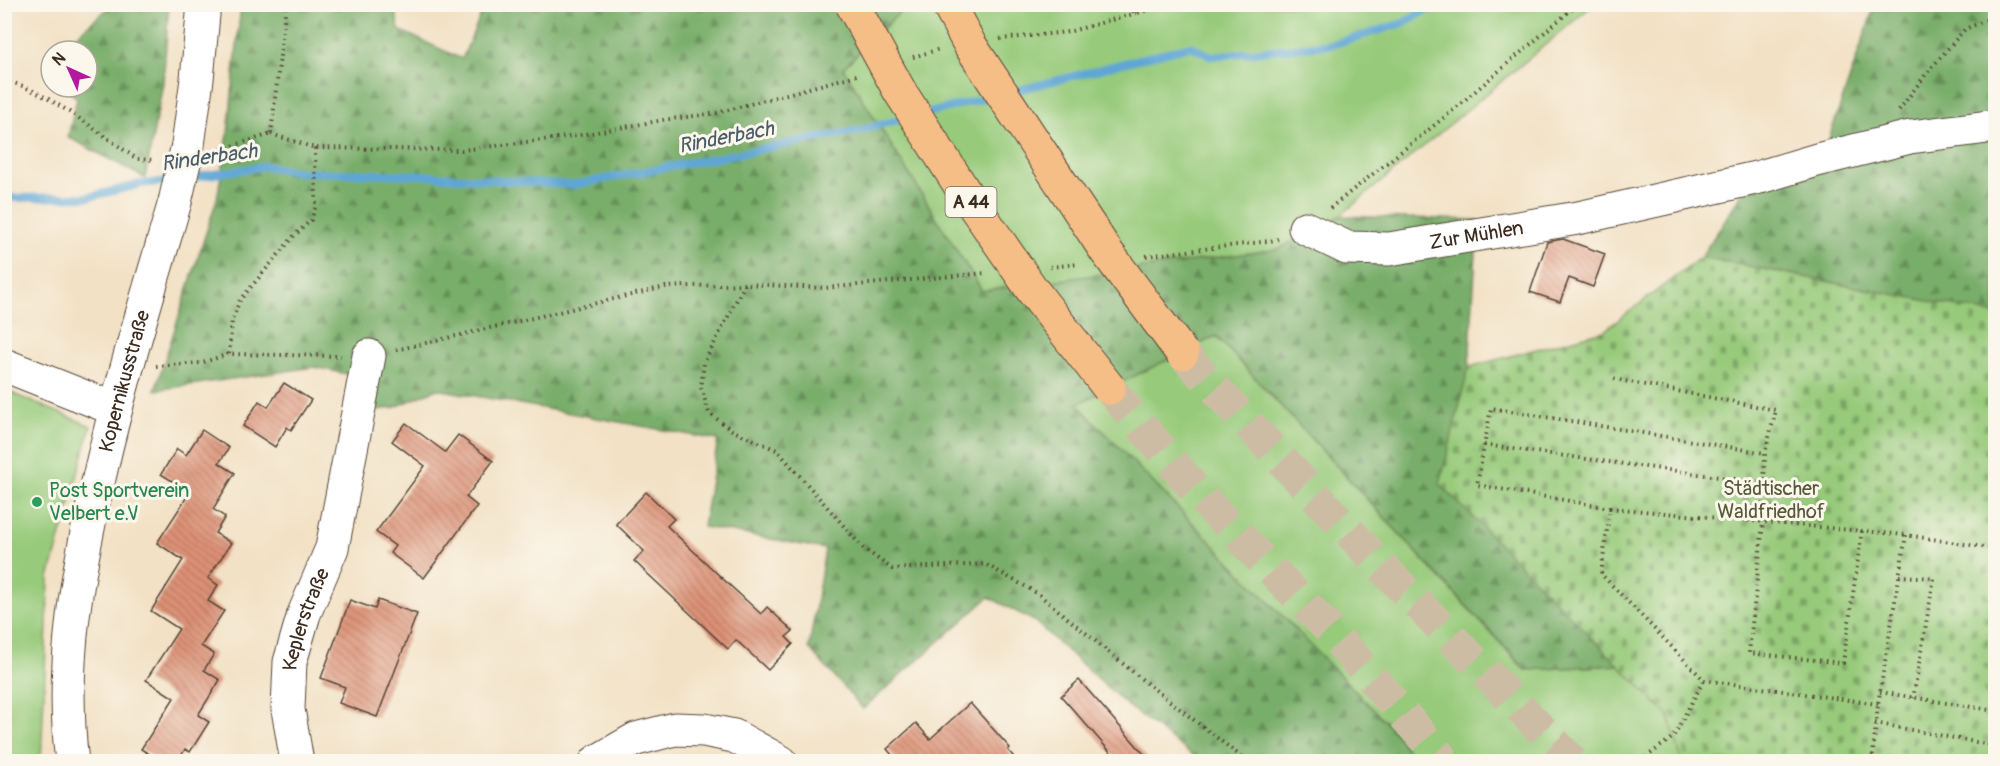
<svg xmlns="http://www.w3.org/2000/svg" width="2000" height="766" viewBox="0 0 2000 766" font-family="Pangolin,sans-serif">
	<defs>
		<pattern id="forest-firs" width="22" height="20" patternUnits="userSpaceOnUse" patternTransform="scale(1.5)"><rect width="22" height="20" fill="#79ae6a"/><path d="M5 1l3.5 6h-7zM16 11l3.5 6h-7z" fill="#648e57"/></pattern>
		<pattern id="cemetery-stones" width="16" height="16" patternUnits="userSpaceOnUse" patternTransform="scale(1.5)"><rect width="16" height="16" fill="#97ca7a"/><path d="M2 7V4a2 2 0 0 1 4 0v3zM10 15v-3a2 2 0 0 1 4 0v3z" fill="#7ca463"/></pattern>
		<pattern id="building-back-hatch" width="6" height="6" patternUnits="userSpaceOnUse" patternTransform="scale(1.5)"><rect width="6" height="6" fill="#dc9176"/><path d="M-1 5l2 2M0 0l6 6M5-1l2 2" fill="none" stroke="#b47760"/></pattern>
	</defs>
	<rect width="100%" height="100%" fill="#fbf7ec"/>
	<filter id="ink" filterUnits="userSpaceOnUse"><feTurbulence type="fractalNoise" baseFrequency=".0167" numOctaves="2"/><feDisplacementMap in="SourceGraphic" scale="12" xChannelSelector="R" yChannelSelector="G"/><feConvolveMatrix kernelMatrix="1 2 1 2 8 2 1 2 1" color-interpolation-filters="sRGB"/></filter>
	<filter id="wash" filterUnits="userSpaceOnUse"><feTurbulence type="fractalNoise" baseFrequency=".008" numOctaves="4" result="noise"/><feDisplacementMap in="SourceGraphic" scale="24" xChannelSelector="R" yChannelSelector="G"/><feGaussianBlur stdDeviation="1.35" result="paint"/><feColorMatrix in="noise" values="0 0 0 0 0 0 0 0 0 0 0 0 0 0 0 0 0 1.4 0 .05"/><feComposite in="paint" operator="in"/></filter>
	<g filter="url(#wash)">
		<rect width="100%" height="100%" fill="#f2e1c5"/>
		<path fill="#97ca7a" stroke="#697a4c" stroke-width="1.5" d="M 907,5 L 1593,5 L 1340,216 L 1279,249 L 982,291 L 843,68 Z
			M 1216,336 L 1525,670 L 1619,665 L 1669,716 L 1682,761 L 1414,761 L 1395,732 L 1077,404 Z
			M 5,388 L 16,395 L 91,426 L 49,578 L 41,761 L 5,761 Z"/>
		<path fill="url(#forest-firs)" stroke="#5a6c44" stroke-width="1.5" d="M 112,5 L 169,5 L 163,83 L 145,178 L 68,137 L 77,98 L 63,87 L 87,87 L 87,51 L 58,51 Z
			M 241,5 L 395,5 L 399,30 L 462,59 L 485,5 L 907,5 L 843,68 L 982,291 L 1279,249 L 1340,216 L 1478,220 L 1469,367 L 1440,484 L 1619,665 L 1526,670 L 1216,336 L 1077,404 L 1395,732 L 1414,761 L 1200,761 L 1129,707 L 1034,621 L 989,597 L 863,709 L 809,648 L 825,549 L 703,527 L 718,440 L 437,389 L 393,408 L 367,411 L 356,376 L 314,367 L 155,390 L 217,199 L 228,134 Z
			M 1875,5 L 1995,5 L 1995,314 L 1701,257 L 1748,184 L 1821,162 Z"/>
		<path fill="url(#cemetery-stones)" stroke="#697a4c" stroke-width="1.5" d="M 1701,257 L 1995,314 L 1995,761 L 1682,761 L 1669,716 L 1440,484 L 1469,367 L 1604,331 Z"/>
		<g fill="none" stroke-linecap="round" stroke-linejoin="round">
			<path stroke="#5fa6d5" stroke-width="8" d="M 1011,92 L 1190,46 L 1211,56 L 1334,44 L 1403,23 L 1437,4
				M 924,114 L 994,96
				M 189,178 L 265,166 L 300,172 L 418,175 L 573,185 L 856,131 L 906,118
				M 4,198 L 89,197 L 141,184 L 171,181"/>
		</g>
		<g id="blocks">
			<path fill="url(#building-back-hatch)" d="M 1563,239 L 1605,254 L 1593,287 L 1569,278 L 1560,302 L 1530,292 L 1547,242 Z
				M 284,383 L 311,400 L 291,430 L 287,427 L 275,447 L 243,426 L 259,401 L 268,407 Z
				M 406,423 L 445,452 L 458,435 L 493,461 L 466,497 L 477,506 L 424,578 L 390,553 L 395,546 L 376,532 L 425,466 L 392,441 Z
				M 202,430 L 229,448 L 219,463 L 235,473 L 213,509 L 225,517 L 215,533 L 231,543 L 208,578 L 218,585 L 208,601 L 224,611 L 201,646 L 214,654 L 204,670 L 220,680 L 198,715 L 209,722 L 190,752 L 185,749 L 178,762 L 162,762 L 141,749 L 174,698 L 146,680 L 179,629 L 151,611 L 183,560 L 157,543 L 190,492 L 161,474 L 177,449 L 186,455 Z
				M 646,492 L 674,519 L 667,526 L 723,579 L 761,614 L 767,607 L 793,631 L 786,637 L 793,644 L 768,670 L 736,640 L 728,649 L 634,561 L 644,551 L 616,524 Z
				M 350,600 L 375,609 L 378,600 L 417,614 L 377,717 L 339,703 L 345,687 L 321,678 Z
				M 1079,680 L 1151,762 L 1119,762 L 1061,696 Z
				M 970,703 L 1010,748 L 1008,750 L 1018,762 L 898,762 L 887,749 L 916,723 L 930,739 Z"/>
		</g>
	</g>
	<g filter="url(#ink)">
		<use href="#blocks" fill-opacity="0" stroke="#564537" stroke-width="1.5"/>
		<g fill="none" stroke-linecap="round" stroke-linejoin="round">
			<path stroke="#cdbca4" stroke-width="33" stroke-dasharray="33 16" stroke-linecap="butt" d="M 1182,353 L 1380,565 L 1573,762
				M 1109,388 L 1203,499 L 1327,627 L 1445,762"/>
			<defs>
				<g id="minor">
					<path d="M 188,145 L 197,79 L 204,4"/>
					<path id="s1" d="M 1305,228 L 1347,248 L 1389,249 L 1578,218 L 1760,177 L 1817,160 L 1910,137 L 1996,126"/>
					<path d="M 4,365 L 115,409"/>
					<path id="s2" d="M 72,762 C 60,664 77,573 99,478 C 120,385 148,294 175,202"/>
					<path id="s3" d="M 297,762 L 288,709 L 290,662 L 304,614 L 332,548 L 369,356"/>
					<path d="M 596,762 L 636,739 L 675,729 L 704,730 L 734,736 L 781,762"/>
				</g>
			</defs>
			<use href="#minor" stroke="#564537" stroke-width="35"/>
			<path stroke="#564537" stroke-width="4" stroke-dasharray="1.5 4.5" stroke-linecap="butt" d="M 1116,4 L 1137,13 L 1170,4
				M 1000,39 L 1068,32 L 1137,13
				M 913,57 L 940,49
				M 4,81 C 39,85 106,138 137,159 L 155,160
				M 1899,110 L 1926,74 L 1965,29 L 1996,16
				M 271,134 L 315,148 L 462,150 L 575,136 L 663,120 L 717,113 L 857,75
				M 271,134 L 286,4
				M 216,151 L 271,134
				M 1330,208 L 1446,116 L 1578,4
				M 1146,256 L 1270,241 L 1278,239
				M 1050,267 L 1079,264
				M 745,284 L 704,363 L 701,387 L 709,413 L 733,431 L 777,450 L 863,548 L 892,569 L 985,564 L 1037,593 L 1144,681 L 1248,762
				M 396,350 L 665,287 L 745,284 L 825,288 L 986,273
				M 229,354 L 232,320 L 240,300 L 294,236 L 311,220 L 316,206 L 315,148
				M 156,366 L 201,363 L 229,354 L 341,356
				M 1614,379 L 1776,410 L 1765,453
				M 1484,445 L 1764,483
				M 1610,508 L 1477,485 L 1491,408 L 1765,453 L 1763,523 L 1749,653 L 1843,663 L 1862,531
				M 1899,576 L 1934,578 L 1913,698
				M 1880,692 L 1996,711
				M 1878,704 L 1704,680 L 1601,574 L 1610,508 L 1906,535
				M 1875,723 L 1996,746
				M 1872,760 L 1882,762
				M 1641,761 L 1673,737 L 1704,680
				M 1872,762 L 1878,704 L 1906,535 L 1996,549"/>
			<use href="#minor" stroke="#fff" stroke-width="33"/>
			<defs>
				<path id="minor-bridge" d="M 175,202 L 188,145"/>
				<path id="highway-bridge" d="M 852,4 L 899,90 L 965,193 L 1033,291 L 1109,388
					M 948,4 L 970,45 L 1106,251 L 1182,353"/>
			</defs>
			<use href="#minor-bridge" stroke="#564537" stroke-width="35" stroke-linecap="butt"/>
			<use href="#highway-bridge" stroke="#564537" stroke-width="35" stroke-linecap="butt"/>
			<use href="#minor-bridge" stroke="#fff" stroke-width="33"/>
			<use href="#highway-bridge" stroke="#f6be87" stroke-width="33"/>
		</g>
	</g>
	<circle fill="#2e9e5b" stroke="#fbf7ec" stroke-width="2" cx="37" cy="502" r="6"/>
	<g text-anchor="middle" stroke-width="6" stroke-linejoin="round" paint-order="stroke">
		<rect fill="#fbf7ec" stroke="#75685c" stroke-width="1.5" x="945.5" y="187" width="51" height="30" rx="4.5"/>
		<g font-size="18" font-weight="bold" fill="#3b2a1e">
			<text x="971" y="208">A 44</text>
		</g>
		<g font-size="20" fill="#3b2a1e" stroke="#fbf7ec">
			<text dy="7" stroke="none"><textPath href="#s1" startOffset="177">Zur Mühlen</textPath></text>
			<text dy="7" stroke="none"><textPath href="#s2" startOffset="387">Kopernikusstraße</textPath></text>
			<text dy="7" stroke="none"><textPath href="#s3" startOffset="146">Keplerstraße</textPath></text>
		</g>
		<g font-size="20" fill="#575a3a" stroke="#fbf7ec">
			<text x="1771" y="495">Städtischer<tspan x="1771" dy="23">Waldfriedhof</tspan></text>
		</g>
		<g font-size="20" fill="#27864d" stroke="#fbf7ec" text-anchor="start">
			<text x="49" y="497">Post Sportverein<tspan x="49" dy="23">Velbert e.V</tspan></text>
		</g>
		<g font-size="21" font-style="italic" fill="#495c67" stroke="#fbf7ec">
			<text transform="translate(726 137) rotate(-11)" y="7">Rinderbach</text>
			<text transform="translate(209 157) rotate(-8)" y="7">Rinderbach</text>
		</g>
	</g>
	<rect width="2000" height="766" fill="none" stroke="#fbf7ec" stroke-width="24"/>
	<g transform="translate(69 69) rotate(315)"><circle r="28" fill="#fbf7ec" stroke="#aea59a" stroke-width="1.5"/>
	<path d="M0-4.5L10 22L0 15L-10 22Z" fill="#b5179e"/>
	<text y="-9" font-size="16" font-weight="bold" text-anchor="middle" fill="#3b2a1e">N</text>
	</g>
</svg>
